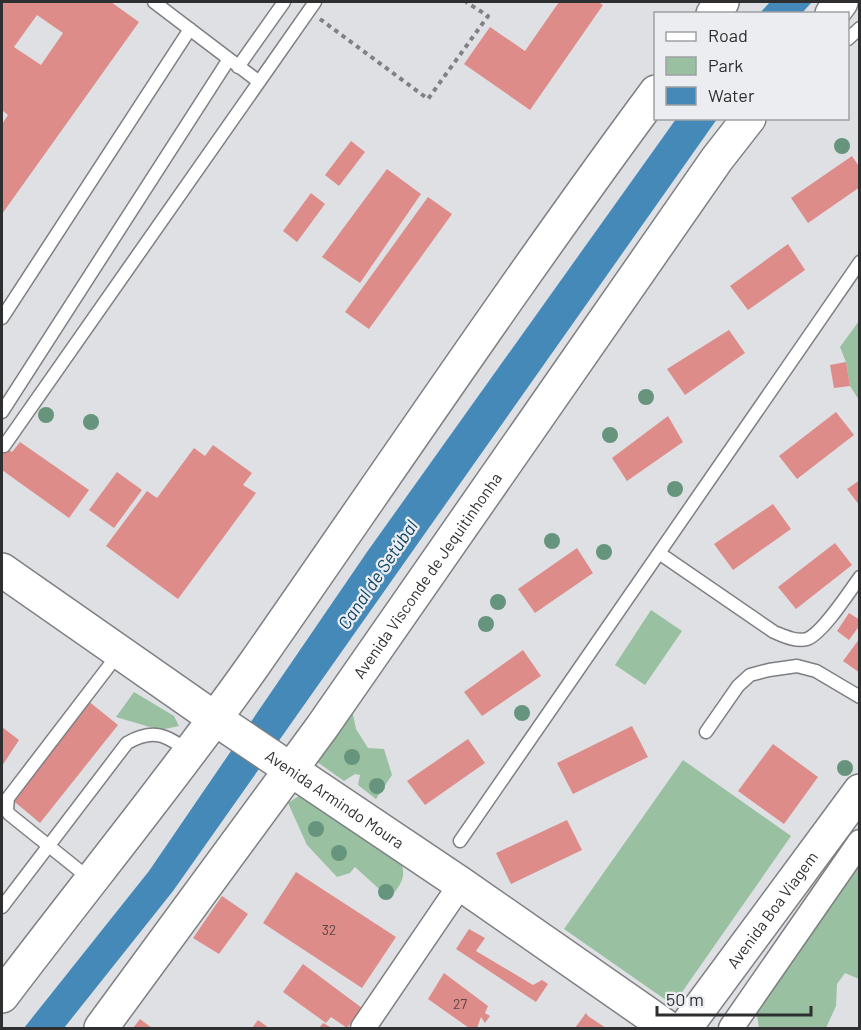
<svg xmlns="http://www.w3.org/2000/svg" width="861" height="1030" viewBox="0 0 861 1030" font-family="Barlow,sans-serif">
	<rect width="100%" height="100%" fill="#dee0e3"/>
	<path fill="#99c0a1" d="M 859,321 L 859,400 L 850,386 L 846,362 L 840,347 Z
		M 651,610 L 682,631 L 645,685 L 615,665 Z
		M 134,692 L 174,716 L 179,726 L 160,730 L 116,717 Z
		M 351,705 L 356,729 L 368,748 L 384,749 L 392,775 L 376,799 L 358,785 L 360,775 L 355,774 L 344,781 L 306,754 Z
		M 683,760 L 791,836 L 673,1005 L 564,929 Z
		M 308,790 L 402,864 C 405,877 402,882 394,893 L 378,888 L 355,867 L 350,873 L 337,877 L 307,845 L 288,803 Z
		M 859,856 L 859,979 L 845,973 L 837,984 L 836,1006 L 826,1028 L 759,1028 L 756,1009 Z"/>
	<path fill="#4589b9" d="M 770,2 L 812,2 L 802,13 L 760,13 Z
		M 676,119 L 717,119 L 173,891 L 64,1028 L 24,1028 L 149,871 L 367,552 Z"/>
	<path fill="#de8c8a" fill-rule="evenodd" d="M 2,2 L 111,2 L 139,22 L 2,214 L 2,124 L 8,115 L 2,110 ZM 37,15 L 63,33 L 41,65 L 14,47 Z
		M 559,2 L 598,2 L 603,5 L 530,110 L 464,64 L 490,27 L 525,51 Z
		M 351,141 L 365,152 L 339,186 L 325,175 Z
		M 852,156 L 860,168 L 860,187 L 808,223 L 791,198 Z
		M 387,169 L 421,194 L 360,283 L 322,257 Z
		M 311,193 L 325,204 L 297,242 L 283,231 Z
		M 428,197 L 452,214 L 369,329 L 345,312 Z
		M 788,244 L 805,270 L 748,310 L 730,286 Z
		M 729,330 L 745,353 L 685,395 L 667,369 Z
		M 846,362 L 850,386 L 834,388 L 830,365 Z
		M 836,412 L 854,435 L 797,479 L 779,456 Z
		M 668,416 L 683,442 L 627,481 L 612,458 Z
		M 20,442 L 89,490 L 69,518 L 2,470 L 2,445 L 12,452 Z
		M 213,445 L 252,473 L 243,485 L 256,493 L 178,599 L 106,546 L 147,491 L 157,498 L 194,448 L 205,456 Z
		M 117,472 L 142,490 L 114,528 L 89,510 Z
		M 860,480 L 860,506 L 847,489 Z
		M 773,504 L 791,529 L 733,570 L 714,544 Z
		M 835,543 L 852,565 L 796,609 L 778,587 Z
		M 577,548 L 593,573 L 535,613 L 518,589 Z
		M 849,613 L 860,620 L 860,625 L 849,640 L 837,631 Z
		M 860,638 L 860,673 L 843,661 Z
		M 523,650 L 541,676 L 482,716 L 464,692 Z
		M 87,700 L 118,725 L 40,823 L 10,798 Z
		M 632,726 L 648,757 L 573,794 L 557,763 Z
		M 2,727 L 19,740 L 2,766 Z
		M 468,739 L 485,763 L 425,805 L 407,781 Z
		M 773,744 L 818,777 L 784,824 L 738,791 Z
		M 567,820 L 582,850 L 511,884 L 496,853 Z
		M 296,872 L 396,937 L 362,988 L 263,923 Z
		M 222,896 L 248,914 L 219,954 L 193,938 Z
		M 469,929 L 485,938 L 476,951 L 533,985 L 542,980 L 548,984 L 536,1002 L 456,949 Z
		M 303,964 L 362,1008 L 347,1028 L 331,1017 L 326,1023 L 283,992 Z
		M 444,973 L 488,1006 L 485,1013 L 490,1016 L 485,1023 L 481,1017 L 477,1028 L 469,1028 L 428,999 Z
		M 586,1013 L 588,1016 L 606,1028 L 575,1028 Z
		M 140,1019 L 152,1028 L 133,1028 Z
		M 258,1020 L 269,1028 L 252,1028 Z
		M 323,1023 L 332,1028 L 319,1028 Z"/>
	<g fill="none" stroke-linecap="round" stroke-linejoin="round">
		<defs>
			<path id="lane" d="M 154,2 L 258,81
				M 848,39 L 860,28
				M 238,67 L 284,2
				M 2,318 L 190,29
				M 2,412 L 229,59
				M 4,446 L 315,2
				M 659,553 L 774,632 C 784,636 796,642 807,639 C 823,633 849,592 860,577
				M 706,732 L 738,686 L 750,675 L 769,670 L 797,666 L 816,671 L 860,697
				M 460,841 L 860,262
				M 90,879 L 9,814 L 7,810 L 8,798 L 119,653
				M 2,907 L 127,743 C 154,728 165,735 189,751"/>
			<path id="street" d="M 363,1028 L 461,884
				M 731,1028 L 860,842"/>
			<g id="secondary">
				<path id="s1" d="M 2,570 L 214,718 L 461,884 L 668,1028"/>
			</g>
			<g id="primary">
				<path d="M 713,14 L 722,2"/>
				<path d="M 832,14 L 841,2"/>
				<path d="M 2,996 C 85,886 173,779 253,666 C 387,474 517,280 656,92"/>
				<path id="s2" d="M 101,1028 L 322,727 L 717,159 L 749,118"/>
				<path id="s3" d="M 685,1028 L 860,791"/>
			</g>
		</defs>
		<use href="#lane" stroke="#7d7f82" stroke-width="15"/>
		<use href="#street" stroke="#7d7f82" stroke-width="27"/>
		<use href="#secondary" stroke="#7d7f82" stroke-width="36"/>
		<use href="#primary" stroke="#7d7f82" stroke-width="36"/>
		<path stroke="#7f8183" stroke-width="4" stroke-dasharray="4.5 4.5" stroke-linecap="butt" d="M 320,19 L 428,99 L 488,16 L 466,2"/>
		<use href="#lane" stroke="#fff" stroke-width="12"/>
		<use href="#street" stroke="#fff" stroke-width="24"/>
		<use href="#secondary" stroke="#fff" stroke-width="33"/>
		<use href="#primary" stroke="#fff" stroke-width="33"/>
	</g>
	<g fill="#67947c">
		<circle cx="842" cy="146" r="8"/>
		<circle cx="646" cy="397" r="8"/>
		<circle cx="46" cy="415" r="8"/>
		<circle cx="91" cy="422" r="8"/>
		<circle cx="610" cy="435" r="8"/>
		<circle cx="675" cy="489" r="8"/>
		<circle cx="552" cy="541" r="8"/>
		<circle cx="604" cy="552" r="8"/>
		<circle cx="498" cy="602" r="8"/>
		<circle cx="486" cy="624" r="8"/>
		<circle cx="522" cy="713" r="8"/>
		<circle cx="352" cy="757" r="8"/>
		<circle cx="845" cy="768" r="8"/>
		<circle cx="377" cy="786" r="8"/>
		<circle cx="316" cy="829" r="8"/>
		<circle cx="339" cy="853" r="8"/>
		<circle cx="386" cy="892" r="8"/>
	</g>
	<g text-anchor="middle" stroke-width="4.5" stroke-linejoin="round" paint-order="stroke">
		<g font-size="14" fill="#5a4646">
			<text x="329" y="935">32</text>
			<text x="460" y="1009">27</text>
		</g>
		<g font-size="16" fill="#2e2f30" stroke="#ebedf1">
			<text dy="6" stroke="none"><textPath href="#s2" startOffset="558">Avenida Visconde de Jequitinhonha</textPath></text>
			<text dy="6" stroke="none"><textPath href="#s1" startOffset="404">Avenida Armindo Moura</textPath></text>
			<text dy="6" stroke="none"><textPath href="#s3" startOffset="147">Avenida Boa Viagem</textPath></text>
		</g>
		<g font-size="18" font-style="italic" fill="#0c4263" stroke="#ebedf1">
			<text transform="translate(378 575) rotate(-56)" y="6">Canal de Setúbal</text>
		</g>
	</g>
	<rect width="861" height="1030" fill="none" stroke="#2e2f30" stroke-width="6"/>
	<rect x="654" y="12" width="195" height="108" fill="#ebedf1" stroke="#9fa1a4" stroke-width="1.5"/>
	<rect x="666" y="32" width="30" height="9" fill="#ffffff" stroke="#9fa1a4" stroke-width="1.5"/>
	<text x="708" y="42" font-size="18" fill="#2e2f30">Road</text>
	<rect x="666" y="57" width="30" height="18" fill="#99c0a1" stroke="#9fa1a4" stroke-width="1.5"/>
	<text x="708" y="72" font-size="18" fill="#2e2f30">Park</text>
	<rect x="666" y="87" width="30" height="18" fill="#4589b9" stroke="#9fa1a4" stroke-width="1.5"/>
	<text x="708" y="102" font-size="18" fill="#2e2f30">Water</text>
	<path d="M657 1006v9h154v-9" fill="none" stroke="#2e2f30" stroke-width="3"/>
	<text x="666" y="1006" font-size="18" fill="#2e2f30" stroke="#ebedf1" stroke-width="4.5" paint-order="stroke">50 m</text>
</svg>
